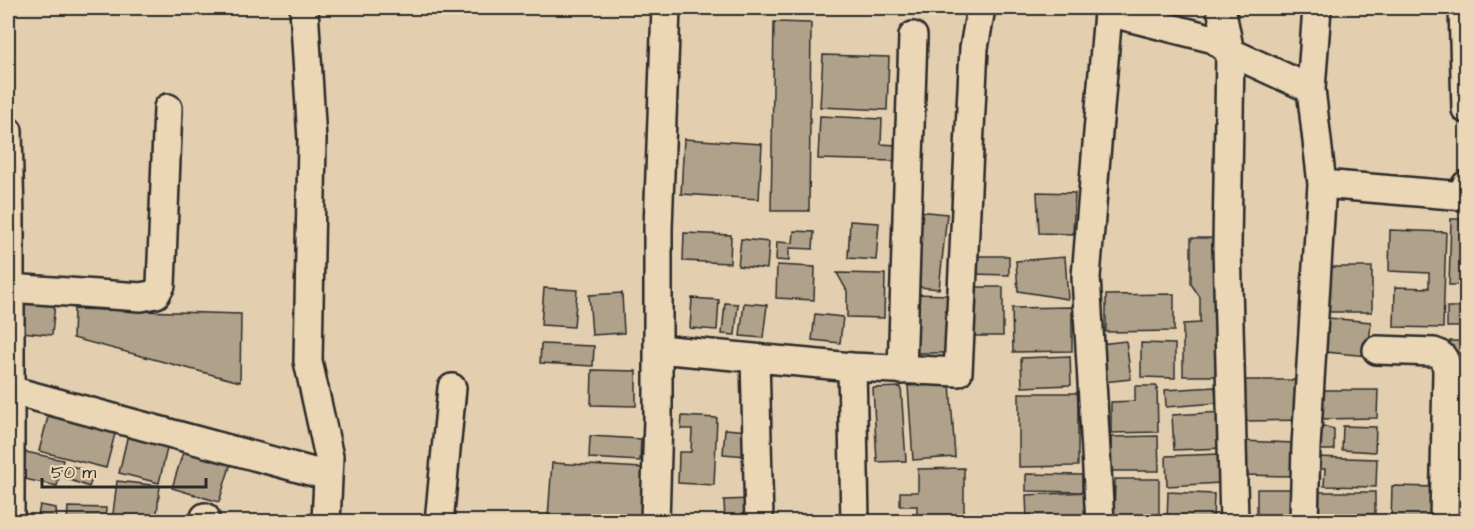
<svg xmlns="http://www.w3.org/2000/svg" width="1474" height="529" viewBox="0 0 1474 529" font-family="'Architects Daughter',sans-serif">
	<rect width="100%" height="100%" fill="#e3cfaf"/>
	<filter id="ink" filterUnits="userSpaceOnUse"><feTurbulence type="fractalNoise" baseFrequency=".0167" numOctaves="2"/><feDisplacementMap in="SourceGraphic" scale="12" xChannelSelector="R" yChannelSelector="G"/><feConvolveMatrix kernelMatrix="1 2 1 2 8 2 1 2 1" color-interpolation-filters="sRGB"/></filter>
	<g filter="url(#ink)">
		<path fill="#b0a18a" stroke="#2b2b2b" stroke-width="1.5" d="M 774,22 L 811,23 L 809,211 L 771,211 Z
			M 823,55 L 889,57 L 887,110 L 820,107 Z
			M 820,116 L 882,119 L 881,144 L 896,145 L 895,161 L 818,159 Z
			M 684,139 L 762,144 L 759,199 L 681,194 Z
			M 1037,192 L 1075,193 L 1073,234 L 1039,233 Z
			M 918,211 L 947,214 L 939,289 L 910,286 Z
			M 1451,219 L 1466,219 L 1466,285 L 1449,285 Z
			M 850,221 L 879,223 L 876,260 L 848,258 Z
			M 1390,230 L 1446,232 L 1443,328 L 1394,327 L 1395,287 L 1429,288 L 1429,273 L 1389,271 Z
			M 794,231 L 814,232 L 813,249 L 789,248 L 789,261 L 776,260 L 777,242 L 793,243 Z
			M 684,233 L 731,235 L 730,263 L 683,261 Z
			M 1191,238 L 1215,238 L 1216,376 L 1183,376 L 1183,324 L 1200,323 L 1200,297 L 1191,284 Z
			M 741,239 L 769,242 L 767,269 L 738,266 Z
			M 972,256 L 1009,256 L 1009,275 L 971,274 Z
			M 1065,257 L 1068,299 L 1018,291 L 1016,261 Z
			M 777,265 L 815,267 L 814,300 L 776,298 Z
			M 1330,267 L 1372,267 L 1372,312 L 1329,312 Z
			M 837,273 L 885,274 L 884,318 L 847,317 L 847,291 Z
			M 967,287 L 1003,287 L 1003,336 L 967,336 Z
			M 544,288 L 577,290 L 574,327 L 541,325 Z
			M 622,293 L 624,333 L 592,335 L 589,295 Z
			M 912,294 L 951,295 L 951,353 L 912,353 Z
			M 1174,294 L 1174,331 L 1106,332 L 1106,295 Z
			M 692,298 L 719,300 L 717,330 L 690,328 Z
			M 24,299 L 55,302 L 52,335 L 21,332 Z
			M 725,303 L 738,304 L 735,335 L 722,334 Z
			M 744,303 L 767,305 L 763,338 L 740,336 Z
			M 1072,307 L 1072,351 L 1013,352 L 1012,308 Z
			M 1447,307 L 1466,307 L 1466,355 L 1450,355 L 1450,341 L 1464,341 L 1464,327 L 1447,327 Z
			M 74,309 L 241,314 L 240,382 L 73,338 Z
			M 815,314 L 843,317 L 840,343 L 812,340 Z
			M 1328,318 L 1371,322 L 1368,356 L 1325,352 Z
			M 1126,341 L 1131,379 L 1104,382 L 1100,344 Z
			M 1141,343 L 1175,344 L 1175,378 L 1141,377 Z
			M 541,344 L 594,346 L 593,366 L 540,363 Z
			M 1070,356 L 1071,385 L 1022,387 L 1021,358 Z
			M 1466,364 L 1466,402 L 1454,402 L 1453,365 Z
			M 592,370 L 636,371 L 636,406 L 591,405 Z
			M 1245,380 L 1303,380 L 1303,420 L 1245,421 Z
			M 950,383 L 955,457 L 913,460 L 908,386 Z
			M 1135,386 L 1157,386 L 1158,432 L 1111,433 L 1111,402 L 1135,401 Z
			M 901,387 L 906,461 L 877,462 L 873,388 Z
			M 1215,387 L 1217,403 L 1166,407 L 1165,390 Z
			M 1321,390 L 1378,390 L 1377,418 L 1321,419 Z
			M 1019,393 L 1078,393 L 1078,466 L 1019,467 Z
			M 1223,412 L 1224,448 L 1174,450 L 1172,415 Z
			M 49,413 L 116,430 L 106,468 L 39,451 Z
			M 1462,414 L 1466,414 L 1466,464 L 1462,464 Z
			M 682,416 L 717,418 L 714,485 L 678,483 L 679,452 L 691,452 L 692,429 L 681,429 Z
			M 1316,424 L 1334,429 L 1334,450 L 1315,450 Z
			M 1343,426 L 1376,427 L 1375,452 L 1342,450 Z
			M 725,429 L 749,431 L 747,456 L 723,454 Z
			M 128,434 L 168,444 L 159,483 L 119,473 Z
			M 590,436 L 641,439 L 640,461 L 589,458 Z
			M 1158,436 L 1159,471 L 1111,471 L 1111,437 Z
			M 1241,441 L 1294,443 L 1293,476 L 1241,475 Z
			M 184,449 L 231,463 L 219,502 L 172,488 Z
			M 26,452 L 63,460 L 57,486 L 20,478 Z
			M 1220,454 L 1221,483 L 1167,486 L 1166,456 Z
			M 1315,457 L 1377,459 L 1376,487 L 1324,486 L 1325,469 L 1314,469 Z
			M 552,463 L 643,468 L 640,522 L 548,517 Z
			M 69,465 L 94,474 L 89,487 L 65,478 Z
			M 964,468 L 964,522 L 917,522 L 917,506 L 900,506 L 900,492 L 918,492 L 918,469 Z
			M 1026,474 L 1082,475 L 1082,492 L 1026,491 Z
			M 1115,479 L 1159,479 L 1159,518 L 1114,518 Z
			M 117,481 L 160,486 L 156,522 L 112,522 Z
			M 1392,486 L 1438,487 L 1437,522 L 1391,522 Z
			M 1257,489 L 1293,489 L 1293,522 L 1257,522 Z
			M 1089,492 L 1090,516 L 1027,519 L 1026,495 Z
			M 1168,492 L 1214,494 L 1213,522 L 1167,522 Z
			M 1315,492 L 1375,492 L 1375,514 L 1315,514 Z
			M 752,499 L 753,522 L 725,522 L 724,500 Z
			M 40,505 L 56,508 L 57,522 L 37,522 Z
			M 68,507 L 106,508 L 105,522 L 67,522 Z
			M 1453,508 L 1466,508 L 1466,522 L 1453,522 Z
			M 1313,519 L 1377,520 L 1377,522 L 1313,522 Z"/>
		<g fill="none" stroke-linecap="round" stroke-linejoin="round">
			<defs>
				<path id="minor" d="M 304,8 L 312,140 L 308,361 L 329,457 L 326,522
					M 1221,8 L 1230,52 L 1227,246 L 1234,522
					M 1463,8 L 1466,109
					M 1311,89 L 1317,8
					M 8,131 L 10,220 L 10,522
					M 9,288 L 141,297 L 156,294 L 161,285 L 168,108
					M 658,349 L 852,367
					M 1377,350 L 1434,352 C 1444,355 1446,361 1447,371 L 1444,522
					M 755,358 L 759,522
					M 902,370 L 913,36
					M 10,390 L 328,476
					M 205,522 L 205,517
					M 439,522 L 452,388
					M 655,522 L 658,418 L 658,228 L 666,8
					M 855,522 L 852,367 L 958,372 L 974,48 L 981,8
					M 1100,522 L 1086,277 L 1108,12 L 1214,39 L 1230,52 L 1311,89 L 1322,184 L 1464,196 L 1466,185
					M 1304,522 L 1306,446 L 1322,184"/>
			</defs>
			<use href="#minor" stroke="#2b2b2b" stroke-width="32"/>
			<use href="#minor" stroke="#ebd6b5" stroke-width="27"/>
		</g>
	</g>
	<rect width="1474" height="529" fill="none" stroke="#ebd6b5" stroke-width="30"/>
	<rect x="15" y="15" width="1444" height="499" fill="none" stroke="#2b2b2b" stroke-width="2" filter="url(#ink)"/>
	<path d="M42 478v9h164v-9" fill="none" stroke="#2b2b2b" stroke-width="3"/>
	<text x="51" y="478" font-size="18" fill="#2b2b2b" stroke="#ebd6b5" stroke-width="4.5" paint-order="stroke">50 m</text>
</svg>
